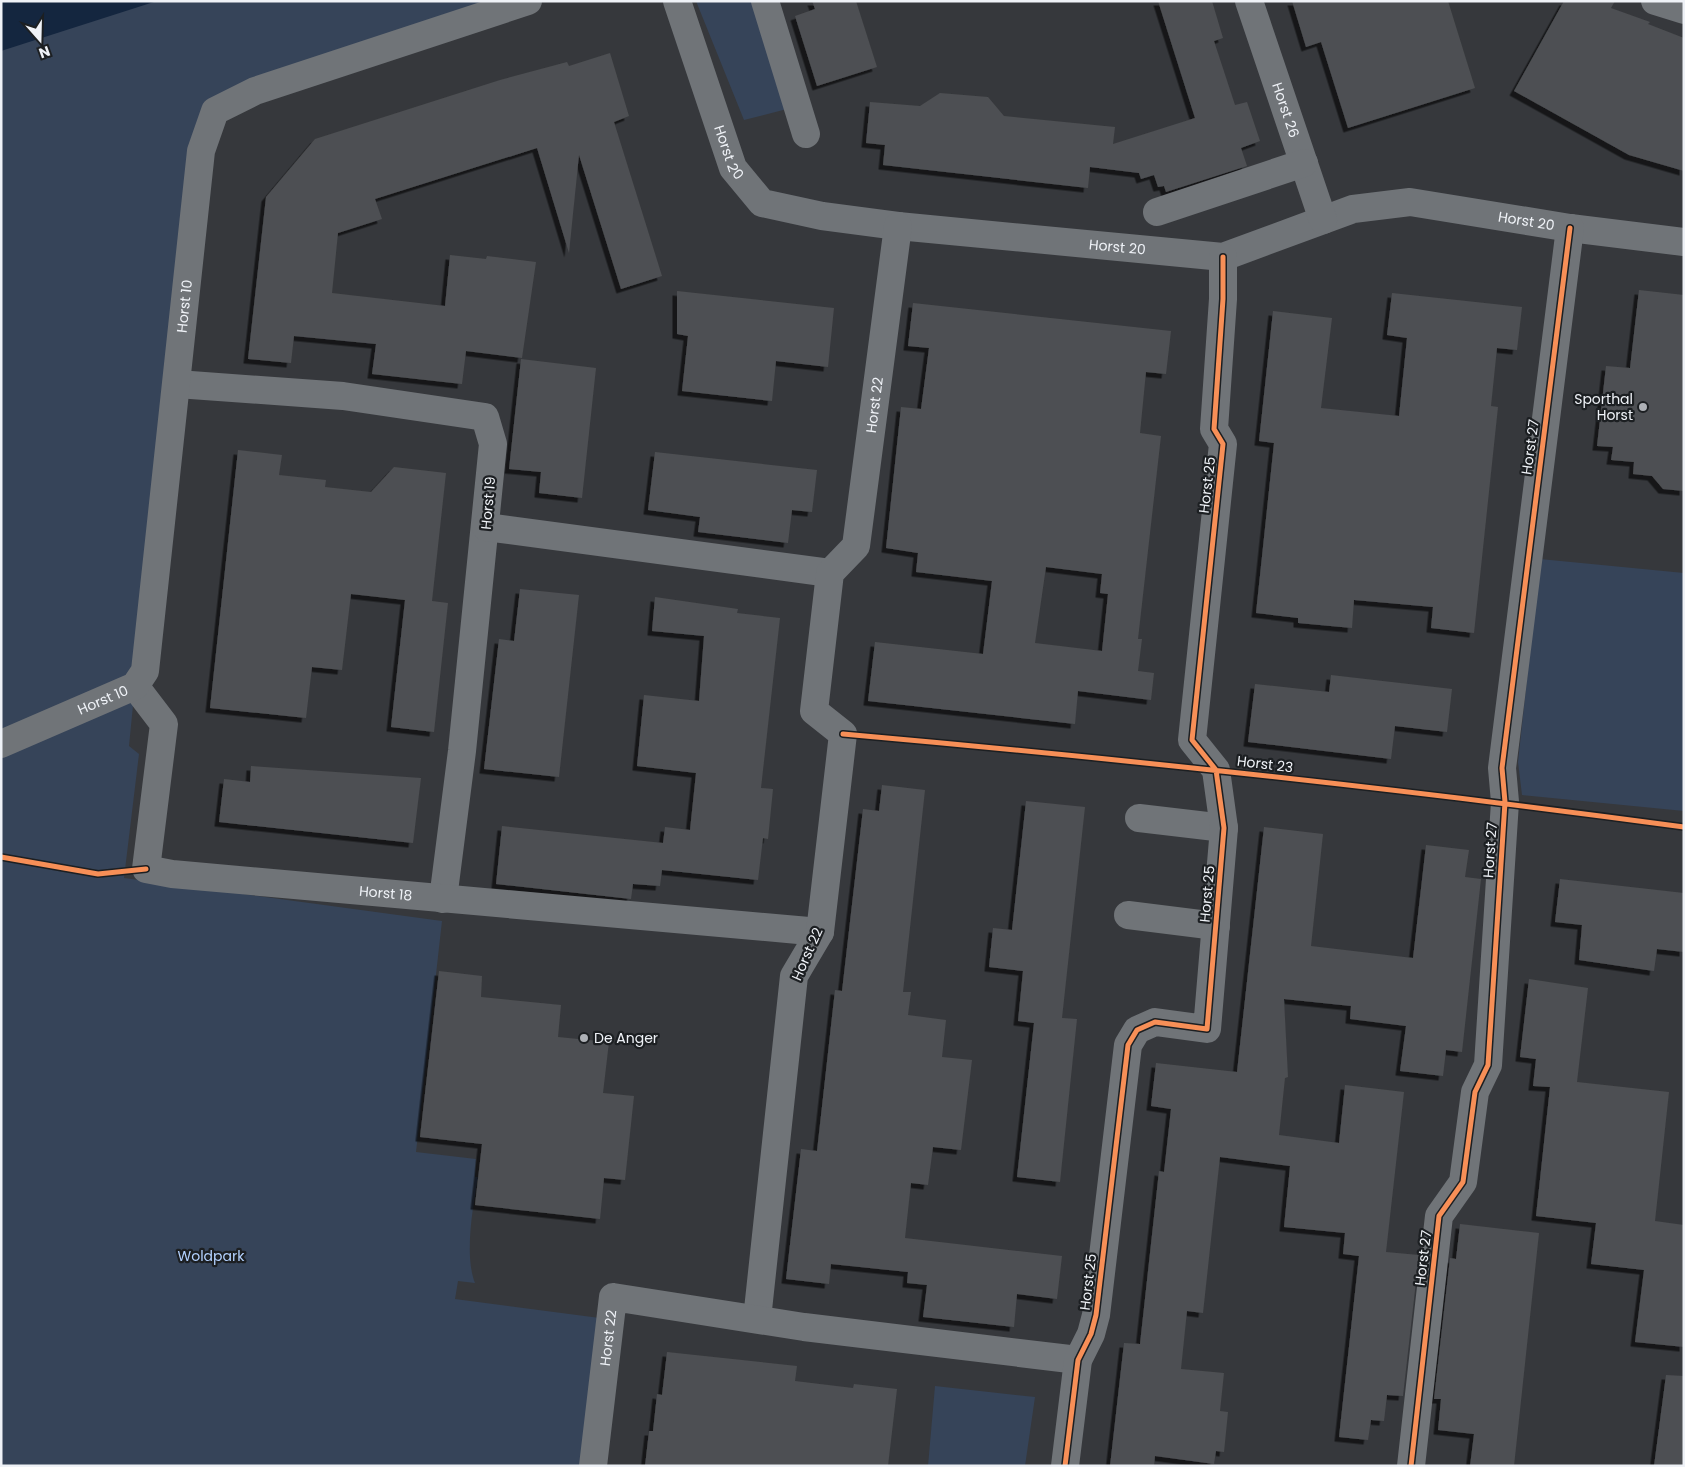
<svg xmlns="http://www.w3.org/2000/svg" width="1685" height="1467" viewBox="0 0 1685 1467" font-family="Poppins,sans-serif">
	<defs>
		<filter id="shadow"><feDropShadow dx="-4.5" dy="4.5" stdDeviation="0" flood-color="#0009"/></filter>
	</defs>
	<rect width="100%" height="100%" fill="#36383c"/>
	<path fill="#364459" d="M 1,1 L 507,1 L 235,86 L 207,106 L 136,675 L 129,746 L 139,754 L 124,878 L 442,921 L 416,1152 L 476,1159 L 475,1177 L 478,1177 C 473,1207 464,1255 475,1283 L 458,1281 L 455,1299 L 615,1320 L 587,1466 L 1,1466 Z
		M 696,1 L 752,1 L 787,109 L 744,120 Z
		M 1540,559 L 1684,573 L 1684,811 L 1522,795 L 1518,762 Z
		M 935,1386 L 1035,1397 L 1025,1466 L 928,1466 Z"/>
	<path fill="#14263f" d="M 1,1 L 157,1 L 1,51 Z"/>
	<path fill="#4d4f52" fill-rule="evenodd" filter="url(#shadow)" d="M 812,1 L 856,1 L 877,67 L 817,86 L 795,16 L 815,9 Z
		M 1158,1 L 1212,1 L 1223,38 L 1214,41 L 1235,105 L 1247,102 L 1260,141 L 1241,148 L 1247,166 L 1166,192 L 1164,186 L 1158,187 L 1154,175 L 1141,179 L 1139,173 L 1090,167 L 1088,188 L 883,165 L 885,145 L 866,143 L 870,102 L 920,106 L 940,93 L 988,97 L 1004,116 L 1115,127 L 1113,144 L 1195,118 Z
		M 1292,1 L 1448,1 L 1475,88 L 1348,128 L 1321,42 L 1306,47 Z
		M 1564,1 L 1615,1 L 1611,8 L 1650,22 L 1648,24 L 1684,38 L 1684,171 L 1629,155 L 1514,91 Z
		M 610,53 L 629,116 L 614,122 L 662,276 L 621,289 L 579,155 L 569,253 L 537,148 L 375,199 L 382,219 L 338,233 L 332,293 L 445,306 L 450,255 L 486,259 L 487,256 L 536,262 L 522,358 L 466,351 L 462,384 L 372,374 L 376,344 L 294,336 L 291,363 L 248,359 L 266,197 L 315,139 L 500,80 L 567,62 L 569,66 Z
		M 1639,290 L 1684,295 L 1684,491 L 1663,489 L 1652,476 L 1633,474 L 1634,462 L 1611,460 L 1613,447 L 1597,446 L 1606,366 L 1630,368 Z
		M 677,291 L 834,308 L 828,367 L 776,361 L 772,401 L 682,391 L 688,336 L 677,334 Z
		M 1392,293 L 1522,307 L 1517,350 L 1497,348 L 1491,406 L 1498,407 L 1474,633 L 1431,628 L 1433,607 L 1354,600 L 1352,628 L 1298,623 L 1298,618 L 1256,613 L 1274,443 L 1259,441 L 1273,311 L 1332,318 L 1321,408 L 1399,416 L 1407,338 L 1387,335 Z
		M 913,303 L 1171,331 L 1166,374 L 1146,372 L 1140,433 L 1161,436 L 1138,639 L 1142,639 L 1138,671 L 1154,673 L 1151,700 L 1078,691 L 1075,724 L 868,701 L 875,642 L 983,654 L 992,581 L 916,572 L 918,553 L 886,548 L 901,407 L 921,409 L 929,348 L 908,346 ZM 1046,567 L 1102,574 L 1100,593 L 1108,594 L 1102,651 L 1035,643 Z
		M 521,359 L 596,368 L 582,498 L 539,493 L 541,472 L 509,469 Z
		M 238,450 L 282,455 L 279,475 L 326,480 L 325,487 L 371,492 L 394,467 L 446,473 L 432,601 L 448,603 L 434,732 L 391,727 L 405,600 L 351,594 L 342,670 L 312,667 L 306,718 L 210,708 Z
		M 655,452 L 817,470 L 812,512 L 792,510 L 788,543 L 698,532 L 700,517 L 648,510 Z
		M 520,589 L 579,595 L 559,777 L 484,769 L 499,639 L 514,641 Z
		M 655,597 L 738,609 L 737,613 L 780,618 L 761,788 L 773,789 L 768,839 L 763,838 L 758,880 L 662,870 L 660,886 L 633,884 L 631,899 L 496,884 L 502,826 L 663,843 L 665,827 L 690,830 L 696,773 L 637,766 L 644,695 L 699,701 L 704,636 L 652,631 Z
		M 1331,675 L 1452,689 L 1447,732 L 1395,726 L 1391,759 L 1248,742 L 1255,684 L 1329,692 Z
		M 251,766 L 421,778 L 413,843 L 219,822 L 224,779 L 250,782 Z
		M 882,785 L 925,790 L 903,992 L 911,992 L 908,1015 L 946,1020 L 942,1057 L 972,1060 L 961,1150 L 933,1147 L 928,1185 L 911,1183 L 905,1238 L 1062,1256 L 1057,1299 L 1017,1294 L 1014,1327 L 923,1317 L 927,1285 L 907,1283 L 908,1272 L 831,1264 L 829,1284 L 786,1279 L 801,1149 L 817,1151 L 835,990 L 842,991 L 863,809 L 879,811 Z
		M 1026,801 L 1085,807 L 1062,1018 L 1077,1019 L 1060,1182 L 1017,1177 L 1034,1023 L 1018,1021 L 1023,971 L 989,967 L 993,928 L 1012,930 Z
		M 1264,827 L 1323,834 L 1311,946 L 1413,958 L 1426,845 L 1469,850 L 1465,877 L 1481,879 L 1462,1052 L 1446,1050 L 1443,1076 L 1400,1071 L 1406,1026 L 1350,1019 L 1351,1006 L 1284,999 L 1288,1077 L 1285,1078 L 1279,1135 L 1339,1143 L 1345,1085 L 1404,1092 L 1386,1252 L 1419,1255 L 1403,1396 L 1387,1395 L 1384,1421 L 1371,1420 L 1368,1440 L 1339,1437 L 1359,1256 L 1343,1254 L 1345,1233 L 1284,1227 L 1290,1166 L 1220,1157 L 1203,1313 L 1187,1311 L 1181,1369 L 1224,1373 L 1220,1411 L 1228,1412 L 1224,1452 L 1216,1451 L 1214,1464 L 1155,1456 L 1154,1466 L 1110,1466 L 1124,1343 L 1140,1344 L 1159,1171 L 1164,1172 L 1171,1109 L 1151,1106 L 1156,1063 L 1237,1072 Z
		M 1560,879 L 1684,893 L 1684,952 L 1657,949 L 1654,971 L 1579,960 L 1582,925 L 1555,922 Z
		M 439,971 L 482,976 L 481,997 L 561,1005 L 558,1037 L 609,1042 L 603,1093 L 634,1096 L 625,1180 L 604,1178 L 600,1219 L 475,1205 L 482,1144 L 420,1137 Z
		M 1529,979 L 1588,988 L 1577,1082 L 1669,1092 L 1655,1221 L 1684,1225 L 1684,1347 L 1635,1342 L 1644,1270 L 1591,1264 L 1596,1223 L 1536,1216 L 1550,1087 L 1533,1086 L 1536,1059 L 1520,1057 Z
		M 1460,1224 L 1539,1233 L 1514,1466 L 1470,1466 L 1474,1434 L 1438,1430 L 1441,1399 L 1434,1399 L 1450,1258 L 1456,1259 Z
		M 667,1352 L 797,1366 L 795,1381 L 853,1388 L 854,1384 L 897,1389 L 888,1466 L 645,1466 L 649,1431 L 653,1431 L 657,1394 L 662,1395 Z
		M 1666,1375 L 1684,1376 L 1684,1466 L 1654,1466 Z"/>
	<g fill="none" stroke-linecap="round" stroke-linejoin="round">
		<g stroke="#707478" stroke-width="28">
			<path id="s1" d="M 677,1 L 733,168 L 762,203 L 822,216 L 898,226 L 1223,257 L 1353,209 L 1410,202 L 1570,228 L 1684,242"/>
			<path d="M 765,1 L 806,134"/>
			<path id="s2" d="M 1249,1 L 1323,220"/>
			<path d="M 1655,1 L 1684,10"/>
			<path d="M 1157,212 L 1304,163"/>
			<path d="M 177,384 L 343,396 L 485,417 L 493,444 L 462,751 L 443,899"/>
			<path d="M 486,527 L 830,573"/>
			<path id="s3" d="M 135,686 L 164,724 L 146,869 L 172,874 L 820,932"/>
			<path id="s4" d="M 1,744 L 135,686 L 145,671 L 201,151 L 215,111 L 255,91 L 528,1"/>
			<path d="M 1139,818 L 1224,828"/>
			<path d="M 1128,915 L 1216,926"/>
			<path id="s5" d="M 757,1319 L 794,976 L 820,932 L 843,734 L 814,711 L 830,573 L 856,546 L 898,226"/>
			<path id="s6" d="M 593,1466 L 613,1297 L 804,1327 L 1078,1360"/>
			<path d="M 1065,1466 L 1078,1360 L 1091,1334 L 1096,1315 L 1128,1045 L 1137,1030 L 1155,1022 L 1207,1029 L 1224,828 L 1216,770 L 1192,740 L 1223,444 L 1214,429 L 1223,299 L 1223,257"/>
			<path d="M 1411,1466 L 1439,1216 L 1463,1182 L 1475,1092 L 1488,1065 L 1505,802 L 1502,768 L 1570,228"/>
		</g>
		<defs>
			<path id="cycleway" d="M 843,734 C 1124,759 1404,789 1684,827
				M 1,857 L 98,874 L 146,869
				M 1065,1466 L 1078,1360 L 1091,1334 L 1096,1315 L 1128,1045 L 1137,1030 L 1155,1022 L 1207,1029 L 1224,828 L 1216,770 L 1192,740 L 1223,444 L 1214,429 L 1223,299 L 1223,257
				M 1411,1466 L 1439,1216 L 1463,1182 L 1475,1092 L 1488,1065 L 1505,802 L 1502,768 L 1570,228"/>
		</defs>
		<use href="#cycleway" stroke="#1c1f22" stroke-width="8"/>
		<use href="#cycleway" stroke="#f78f57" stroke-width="5"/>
	</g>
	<g fill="#aeb1b6" stroke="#1c1f22" stroke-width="2">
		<circle cx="1643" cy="407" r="5"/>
		<circle cx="584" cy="1038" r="5"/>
	</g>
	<g text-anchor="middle" stroke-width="4.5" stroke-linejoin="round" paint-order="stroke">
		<g font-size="14" fill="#eff2f7" stroke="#1c1f22">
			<text dy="5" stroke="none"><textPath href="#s2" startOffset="115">Horst 26</textPath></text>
			<text dy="5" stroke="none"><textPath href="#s1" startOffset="160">Horst 20</textPath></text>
			<text dy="5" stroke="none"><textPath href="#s1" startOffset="1000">Horst 20</textPath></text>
			<text dy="5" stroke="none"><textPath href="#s1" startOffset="580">Horst 20</textPath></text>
			<text dy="5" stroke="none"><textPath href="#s4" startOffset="531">Horst 10</textPath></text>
			<text dy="5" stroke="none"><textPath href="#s5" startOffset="951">Horst 22</textPath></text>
			<text transform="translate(1530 447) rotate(-82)" y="5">Horst 27</text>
			<text transform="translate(1207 485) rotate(-83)" y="5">Horst 25</text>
			<text transform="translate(488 503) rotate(-85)" y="5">Horst 19</text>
			<text dy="5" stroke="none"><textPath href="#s4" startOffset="111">Horst 10</textPath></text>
			<text transform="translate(1265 764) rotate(7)" y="5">Horst 23</text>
			<text transform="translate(1490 850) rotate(-86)" y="5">Horst 27</text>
			<text dy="5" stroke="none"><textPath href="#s3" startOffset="435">Horst 18</textPath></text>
			<text transform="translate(1207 894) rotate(-85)" y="5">Horst 25</text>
			<text transform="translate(807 954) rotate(-66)" y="5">Horst 22</text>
			<text transform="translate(1423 1258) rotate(-83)" y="5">Horst 27</text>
			<text transform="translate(1088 1282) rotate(-83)" y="5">Horst 25</text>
			<text dy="5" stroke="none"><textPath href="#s6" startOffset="129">Horst 22</textPath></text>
		</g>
		<g font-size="14" fill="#eff2f7" stroke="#1c1f22" text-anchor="end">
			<text x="1633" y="404">Sporthal<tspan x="1633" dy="16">Horst</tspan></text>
			<text x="594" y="1043" text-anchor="start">De Anger</text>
		</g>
		<g font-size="14" fill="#b3d1fe" stroke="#1c1f22">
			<text x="211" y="1261">Woldpark</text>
		</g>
	</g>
	<rect width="1685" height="1467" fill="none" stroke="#eff2f7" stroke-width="5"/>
	<g transform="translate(40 40) rotate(160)" stroke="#1c1f22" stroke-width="4" paint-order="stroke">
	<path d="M0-4L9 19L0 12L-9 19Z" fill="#eff2f7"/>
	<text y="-8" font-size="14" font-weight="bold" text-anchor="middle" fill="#eff2f7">N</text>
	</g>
</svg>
